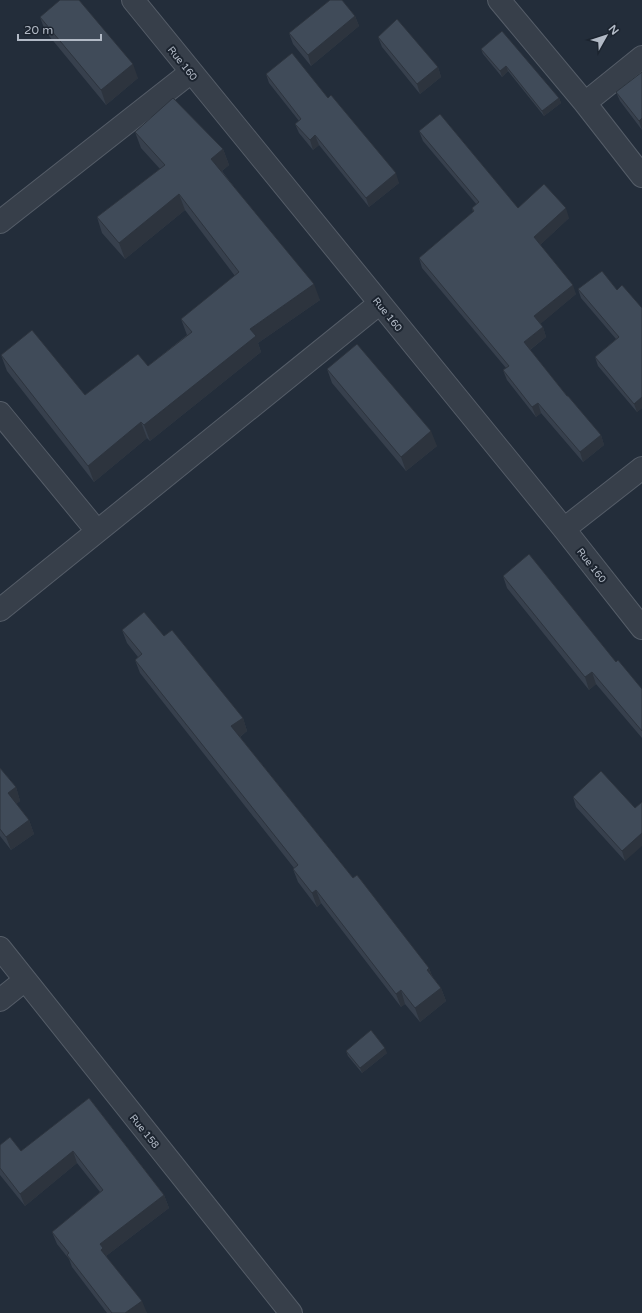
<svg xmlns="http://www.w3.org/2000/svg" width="642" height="1313" viewBox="0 0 642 1313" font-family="'Varela Round',sans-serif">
	<rect width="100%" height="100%" fill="#232d3a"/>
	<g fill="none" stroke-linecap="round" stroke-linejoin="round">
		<defs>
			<path id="minor" d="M 133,0 L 564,529 L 642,628
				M 499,0 L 585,103 L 642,176
				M 585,103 L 642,57
				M 0,222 L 191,72
				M 0,413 L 97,531
				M 564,529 L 642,468
				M 0,610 L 380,303
				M 0,948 L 291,1313
				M 0,1000 L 25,980"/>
		</defs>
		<use href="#minor" stroke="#555d68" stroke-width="24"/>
		<use href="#minor" stroke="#373f4a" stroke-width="22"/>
	</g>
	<path fill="#37404d" d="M 355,16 L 359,26 L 311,66 L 293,44 L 289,33 Z
		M 40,17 L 138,78 L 106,105 L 45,31 Z
		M 378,37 L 438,67 L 441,77 L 420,94 L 382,47 Z
		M 481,49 L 559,98 L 561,103 L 544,116 L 508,71 L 502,77 L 483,54 Z
		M 642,72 L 642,130 L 620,101 L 616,92 Z
		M 266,74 L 328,98 L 399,183 L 369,207 L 319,145 L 313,150 L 299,133 L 295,124 L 299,121 L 269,83 Z
		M 419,131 L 518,208 L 569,218 L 540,245 L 576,294 L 540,324 L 543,327 L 546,337 L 530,350 L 567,396 L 601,435 L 604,445 L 583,462 L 541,413 L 536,417 L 507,380 L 503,370 L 506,368 L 422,268 L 419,258 L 473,212 L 472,208 L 477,205 L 423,141 Z
		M 135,132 L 223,149 L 229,165 L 222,171 L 320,300 L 258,343 L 261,352 L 150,441 L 147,438 L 94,482 L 7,371 L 1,355 L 85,395 L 148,366 L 187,335 L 181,319 L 235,276 L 185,210 L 125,259 L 102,233 L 97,217 L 160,169 L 141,148 Z
		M 578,289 L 617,290 L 642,308 L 642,408 L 637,412 L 598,366 L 595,357 L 616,339 L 581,298 Z
		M 327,369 L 437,446 L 406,471 L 332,383 Z
		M 503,576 L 616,662 L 642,689 L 642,738 L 596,684 L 589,690 L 507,588 Z
		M 122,630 L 164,636 L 243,718 L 247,731 L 240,737 L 353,878 L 429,968 L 432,976 L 441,988 L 446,1001 L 420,1022 L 405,1004 L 401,1007 L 321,903 L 317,907 L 298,882 L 293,869 L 294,868 L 140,673 L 135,660 L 138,657 L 127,643 Z
		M 0,768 L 16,787 L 20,801 L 16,804 L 29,820 L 34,834 L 11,850 L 0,836 Z
		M 573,797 L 635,808 L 625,861 L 576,807 Z
		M 346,1051 L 387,1053 L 362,1073 L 348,1056 Z
		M 89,1098 L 164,1195 L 169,1208 L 106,1256 L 147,1313 L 107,1313 L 72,1267 L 69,1259 L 57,1244 L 52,1232 L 100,1192 L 77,1163 L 25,1206 L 0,1175 L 0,1145 L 21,1151 Z"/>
	<path fill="#2d343e" d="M 355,16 L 359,26 L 311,66 L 308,55 Z
		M 133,64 L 138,78 L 106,105 L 101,90 Z
		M 506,66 L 508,71 L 502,77 L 500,71 Z
		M 438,67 L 441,77 L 420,94 L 417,84 Z
		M 559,98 L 561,103 L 544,116 L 542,111 Z
		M 642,118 L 642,130 L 639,121 Z
		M 315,135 L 319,145 L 313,150 L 310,140 Z
		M 223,149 L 229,165 L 217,175 L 211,159 Z
		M 396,173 L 399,183 L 369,207 L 366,198 Z
		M 179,194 L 185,210 L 125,259 L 119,243 Z
		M 566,208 L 569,218 L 538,247 L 534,237 Z
		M 314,284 L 320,300 L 258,343 L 261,352 L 150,441 L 144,425 L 250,329 Z
		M 573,285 L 576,294 L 538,326 L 534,316 Z
		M 543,327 L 546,337 L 527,352 L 524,342 Z
		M 642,397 L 642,408 L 637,412 L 634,404 Z
		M 538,403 L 541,413 L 536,417 L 532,407 Z
		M 141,422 L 147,438 L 94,482 L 88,466 Z
		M 431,431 L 437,446 L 406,471 L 401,457 Z
		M 601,435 L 604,445 L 583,462 L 580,452 Z
		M 592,672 L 596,684 L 589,690 L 585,677 Z
		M 243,718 L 247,731 L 236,740 L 231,726 Z
		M 16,787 L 20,801 L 13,807 L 8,793 Z
		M 29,820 L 34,834 L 11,850 L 6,837 Z
		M 642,833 L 642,846 L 625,861 L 622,851 Z
		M 316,890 L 321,903 L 317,907 L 312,893 Z
		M 429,968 L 434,982 L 427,970 Z
		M 441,988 L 446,1001 L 420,1022 L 415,1008 Z
		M 401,990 L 405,1004 L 401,1007 L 396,994 Z
		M 385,1048 L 387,1053 L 362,1073 L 360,1068 Z
		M 73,1151 L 77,1163 L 25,1206 L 20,1194 Z
		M 164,1195 L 169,1208 L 106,1256 L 101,1250 L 100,1244 Z
		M 142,1301 L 147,1313 L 125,1313 Z"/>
	<path fill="#404b59" stroke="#2d343e" d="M 60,0 L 79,0 L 133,64 L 101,90 L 40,17 Z
		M 330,0 L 342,0 L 355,16 L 308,55 L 289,33 Z
		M 397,19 L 438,67 L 417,84 L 378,37 Z
		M 502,31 L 559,98 L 542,111 L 506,66 L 500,71 L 481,49 Z
		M 292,53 L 328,98 L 331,95 L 396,173 L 366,198 L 315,135 L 310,140 L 295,124 L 301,119 L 266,74 Z
		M 642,72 L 642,118 L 639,121 L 616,92 Z
		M 173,98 L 223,149 L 211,159 L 314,284 L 250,329 L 256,336 L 144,425 L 141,422 L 88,466 L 1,355 L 32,330 L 85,395 L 138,354 L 148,366 L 192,332 L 181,319 L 239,272 L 179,194 L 119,243 L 97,217 L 165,165 L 135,132 Z
		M 440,114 L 518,208 L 544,184 L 566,208 L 534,237 L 573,285 L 534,316 L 543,327 L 524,342 L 567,396 L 568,396 L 601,435 L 580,452 L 538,403 L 532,407 L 503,370 L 509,366 L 419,258 L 474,211 L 472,208 L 479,202 L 419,131 Z
		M 602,271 L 617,290 L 622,285 L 642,308 L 642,397 L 634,404 L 595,357 L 619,337 L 578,289 Z
		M 357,344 L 431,431 L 401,457 L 327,369 Z
		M 529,554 L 616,662 L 618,660 L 642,689 L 642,731 L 592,672 L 585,677 L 503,576 Z
		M 144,612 L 164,636 L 172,630 L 243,718 L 231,726 L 353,878 L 357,875 L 429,968 L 427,970 L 441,988 L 415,1008 L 401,990 L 396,994 L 316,890 L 312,893 L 293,869 L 298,865 L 135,660 L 142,654 L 122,630 Z
		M 0,768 L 16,787 L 8,793 L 29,820 L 6,837 L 0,829 Z
		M 601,771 L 635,808 L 642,802 L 642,833 L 622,851 L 573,797 Z
		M 371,1030 L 385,1048 L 360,1068 L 346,1051 Z
		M 89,1098 L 164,1195 L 100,1244 L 103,1248 L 101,1250 L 142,1301 L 125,1313 L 112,1313 L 67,1255 L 69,1253 L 52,1232 L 103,1190 L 73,1151 L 20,1194 L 0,1168 L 0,1145 L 10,1137 L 21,1151 Z"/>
	<g text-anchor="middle" stroke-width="4" stroke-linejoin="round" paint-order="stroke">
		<g font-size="10" fill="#b2bac6" stroke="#1c242f">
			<text transform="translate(183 63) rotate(51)" y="4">Rue 160</text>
			<text transform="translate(388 314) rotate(51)" y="4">Rue 160</text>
			<text transform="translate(592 565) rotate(52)" y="4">Rue 160</text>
			<text transform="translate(145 1131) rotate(51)" y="4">Rue 158</text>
		</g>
	</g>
	<g transform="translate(606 36) rotate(51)" stroke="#1c242f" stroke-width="3" paint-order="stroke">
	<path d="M0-3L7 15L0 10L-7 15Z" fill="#b2bac6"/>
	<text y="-6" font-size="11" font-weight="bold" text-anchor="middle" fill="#b2bac6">N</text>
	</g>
	<path d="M18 34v6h83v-6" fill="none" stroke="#b2bac6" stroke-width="2"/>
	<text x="24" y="34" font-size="12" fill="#b2bac6" stroke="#1c242f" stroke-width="3" paint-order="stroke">20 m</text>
</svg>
